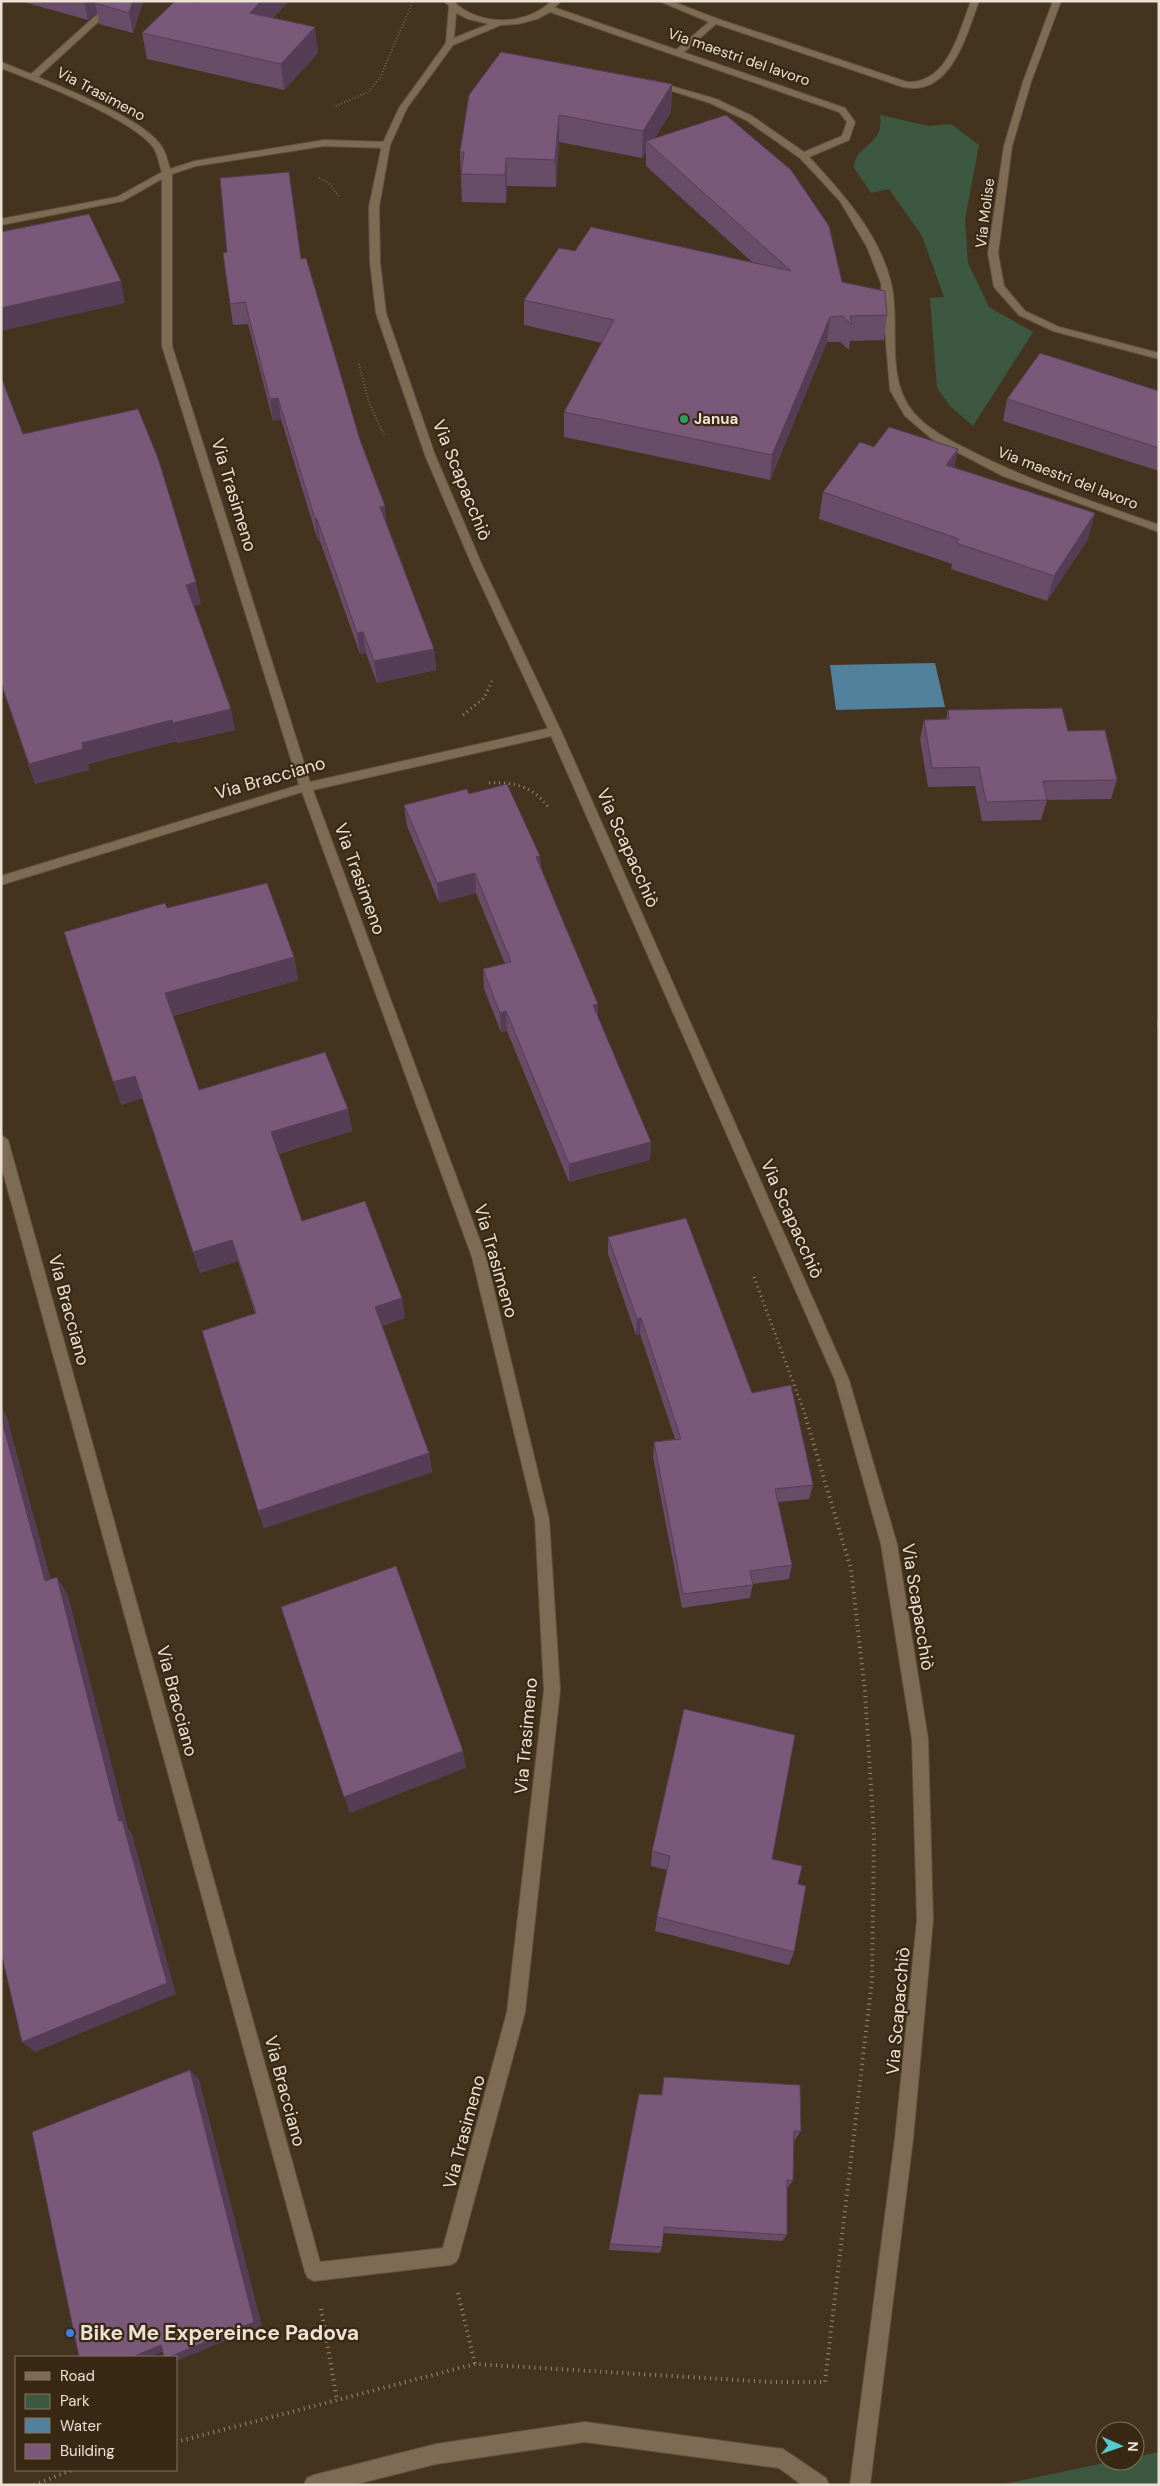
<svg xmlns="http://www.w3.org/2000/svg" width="1160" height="2486" viewBox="0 0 1160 2486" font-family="'DM Sans',sans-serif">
	<rect width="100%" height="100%" fill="#44331e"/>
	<path fill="#3d5840" d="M 880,115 L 929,126 L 951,124 L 979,145 L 965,220 L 968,263 L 989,307 L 1033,332 L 973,426 L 950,406 L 937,388 L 930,298 L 944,297 L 922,236 L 889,189 L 871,193 L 854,168 C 855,143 885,147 880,115 Z
		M 1159,2452 L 1159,2485 L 999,2485 L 1114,2461 L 1135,2461 L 1135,2457 Z"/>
	<path fill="#52829b" d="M 935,663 L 945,707 L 836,710 L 830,665 Z"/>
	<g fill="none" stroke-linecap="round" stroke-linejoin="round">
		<defs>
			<path id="service" d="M 659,1 L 671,1 L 718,19 L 907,82 C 948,84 959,32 971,1 L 979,1 C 966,36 951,97 903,87 L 716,24 L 682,54 L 676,54 L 676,50 L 709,22 Z
				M 585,2422 L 783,2449 L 826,2478 L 829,2485 L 802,2485 L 779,2468 L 585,2442 L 436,2464 L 353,2485 L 304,2485 L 307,2478 L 314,2475 L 436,2444 Z"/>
			<path id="minor" d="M 112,1 L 121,1 L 38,77 C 68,90 146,120 162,147 C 166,153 168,162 170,169 L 195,161 L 324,140 L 386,142 L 390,145 L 386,148 L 324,146 L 196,166 L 172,174 L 172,346 L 310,782 L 555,727 L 561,731 L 555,735 L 313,790 L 486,1257 L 549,1519 L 560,1690 L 525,2012 L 459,2256 L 456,2262 L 450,2265 L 314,2281 L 308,2278 L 305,2272 L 1,1165 L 1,1135 L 8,1140 L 320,2262 L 443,2248 L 507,2012 L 544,1690 L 535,1519 L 472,1257 L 302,792 L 1,885 L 1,876 L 299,785 L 162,346 L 162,179 L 123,201 L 1,225 L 1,219 L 117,197 L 162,172 C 159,164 158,154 153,147 C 131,118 37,82 1,68 L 1,62 L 31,74 Z
				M 1053,1 L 1061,1 L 1031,82 L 1012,146 L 998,253 L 1004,286 L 1025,311 L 1059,327 L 1159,353 L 1159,359 L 1053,331 L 1019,315 L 994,287 L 988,253 L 1004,146 L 1023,82 Z
				M 547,7 L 553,7 L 845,108 L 855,122 L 849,140 L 809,157 C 842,193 879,233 891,283 C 901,324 884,376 913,412 C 927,429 949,440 969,450 C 1029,481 1094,502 1159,525 L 1159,532 L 1003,476 L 932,439 L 905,416 L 890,390 L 881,283 L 867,247 L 840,201 L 800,158 L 746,120 L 710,103 L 650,84 L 654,81 L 716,99 L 752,116 L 804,152 L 842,136 L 847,122 L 839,112 L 547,11 Z"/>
			<path id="tertiary" d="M 444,1 L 453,1 C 480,27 525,26 552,1 L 561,1 L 550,12 L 537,19 L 518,24 L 501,25 L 453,45 L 407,108 L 390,145 L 379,207 L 380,262 L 386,313 L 435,455 L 482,565 L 561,731 L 849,1380 L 897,1544 L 928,1739 L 933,1920 L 913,2139 L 870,2485 L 850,2485 L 895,2139 L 917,1920 L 912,1739 L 881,1544 L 835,1380 L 549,731 L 472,565 L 425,455 L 376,313 L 370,262 L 369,207 L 382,145 L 399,108 L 446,43 L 449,6 ZM 456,13 L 468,19 L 489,24 L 454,38 Z"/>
		</defs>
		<use href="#service" stroke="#60523f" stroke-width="2"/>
		<use href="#minor" stroke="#60523f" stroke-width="2"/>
		<use href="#tertiary" stroke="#60523f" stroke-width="2"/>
		<path stroke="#988a79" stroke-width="2" stroke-dasharray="0.5 2.5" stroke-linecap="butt" d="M 336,106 L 368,92 L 380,78 L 413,1
			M 319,178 L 329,183 L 339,197
			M 359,364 L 369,403 L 384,435"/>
		<path stroke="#988a79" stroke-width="3" stroke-dasharray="1 4" stroke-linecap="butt" d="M 463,715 L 484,698 L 492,681
			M 489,783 C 515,782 532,786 548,807
			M 754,1277 L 806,1417"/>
		<path stroke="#988a79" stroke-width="4" stroke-dasharray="1 4.5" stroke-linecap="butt" d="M 458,2293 L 475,2364
			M 321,2309 L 337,2400
			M 176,2442 L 475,2364 L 770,2382 L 825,2382 L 872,1980 L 874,1835 L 865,1692 L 851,1569 L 805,1415
			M 34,2485 L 72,2470"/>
		<use href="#service" fill="#7d6b54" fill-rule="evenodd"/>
		<use href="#minor" fill="#7d6b54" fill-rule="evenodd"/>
		<use href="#tertiary" fill="#7d6b54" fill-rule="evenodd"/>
	</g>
	<path fill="#684c68" d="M 20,1 L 143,1 L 133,33 L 99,24 L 97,12 L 88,20 Z
		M 199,1 L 289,1 L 273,18 L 318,53 L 284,90 L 147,59 L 142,33 Z
		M 672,84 L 671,112 L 654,139 L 842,282 L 887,315 L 884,340 L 850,341 L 849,350 L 840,342 L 827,342 L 770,480 L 564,437 L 564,412 L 602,343 L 524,325 L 524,300 L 575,251 L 752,262 L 646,166 L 646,152 L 642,158 L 559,142 L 556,187 L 507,186 L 506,203 L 462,202 L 460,152 L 469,95 Z
		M 301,259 L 360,440 L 387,524 L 434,649 L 436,670 L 377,683 L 366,653 L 360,654 L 320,541 L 318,541 L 281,419 L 273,421 L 248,324 L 233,325 L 230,304 Z
		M 1159,391 L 1159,471 L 1003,421 L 1007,399 Z
		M 23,434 L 201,604 L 194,605 L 235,730 L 178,743 L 177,741 L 88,764 L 89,770 L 35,784 L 1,683 Z
		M 874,447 L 958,449 L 954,467 L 1088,539 L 1047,601 L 951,569 L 952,564 L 819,519 L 823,492 Z
		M 948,710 L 1068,731 L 1117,780 L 1111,799 L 1047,800 L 1041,820 L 982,821 L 975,786 L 928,787 L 920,739 L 924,720 L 946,719 Z
		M 469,794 L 540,856 L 541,867 L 598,1018 L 651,1142 L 650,1160 L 569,1182 L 507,1031 L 501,1032 L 484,989 L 483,969 L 505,964 L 476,893 L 439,903 L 407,826 L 404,805 Z
		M 167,908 L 294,957 L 298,980 L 173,1016 L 199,1090 L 348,1109 L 352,1131 L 278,1154 L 302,1221 L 405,1318 L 382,1326 L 429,1453 L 432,1472 L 264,1528 L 258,1511 L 255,1313 L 238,1261 L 200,1273 L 142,1098 L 121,1105 Z
		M 1159,1017 L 1159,1043 L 1157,1022 Z
		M 608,1237 L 752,1393 L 813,1485 L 809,1499 L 778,1502 L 792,1565 L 789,1579 L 753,1584 L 750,1598 L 682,1608 L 653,1457 L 654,1442 L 675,1439 L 640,1334 L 636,1335 L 608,1254 Z
		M 652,1851 L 772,1859 L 798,1884 L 794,1952 L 789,1965 L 655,1931 L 657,1917 L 667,1870 L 651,1866 Z
		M 664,2077 L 801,2131 L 795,2140 L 794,2140 L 793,2181 L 787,2188 L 787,2235 L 782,2241 L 663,2233 L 662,2247 L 660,2253 L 609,2250 L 610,2244 L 661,2095 Z"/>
	<path fill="#553e55" d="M 84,1 L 109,1 L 95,3 L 97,12 L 88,20 Z
		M 133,1 L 143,1 L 133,33 L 129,13 Z
		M 261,1 L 289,1 L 253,39 L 250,13 Z
		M 315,27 L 318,53 L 284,90 L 281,64 Z
		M 672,84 L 671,112 L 650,145 L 646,141 L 646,152 L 642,158 L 643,131 Z
		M 559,115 L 559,142 L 556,187 L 555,160 Z
		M 506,158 L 507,186 L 506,203 L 505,175 Z
		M 121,281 L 125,303 L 1,331 L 1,308 Z
		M 830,317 L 827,342 L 770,480 L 772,455 Z
		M 278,398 L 281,419 L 273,421 L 270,399 Z
		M 958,449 L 953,475 L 946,465 Z
		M 385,506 L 387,528 L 380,507 Z
		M 1095,513 L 1088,539 L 1047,601 L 1054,576 Z
		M 315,519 L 317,519 L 320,541 L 318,541 Z
		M 196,582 L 201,604 L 191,606 L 186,585 Z
		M 363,632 L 366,653 L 360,654 L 357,633 Z
		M 434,649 L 436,670 L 377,683 L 374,661 Z
		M 231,709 L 235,730 L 178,743 L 173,723 Z
		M 172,720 L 177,741 L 88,764 L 89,770 L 35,784 L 29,764 L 82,743 Z
		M 540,856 L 541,876 L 536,857 Z
		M 475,873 L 476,893 L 439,903 L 437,883 Z
		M 294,957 L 298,980 L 171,1016 L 165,993 Z
		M 598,1004 L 598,1024 L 593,1005 Z
		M 506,1011 L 507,1031 L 501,1032 L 500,1013 Z
		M 135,1076 L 142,1098 L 121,1105 L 113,1082 Z
		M 348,1109 L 352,1131 L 276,1154 L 271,1132 Z
		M 651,1142 L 650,1160 L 569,1182 L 569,1164 Z
		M 232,1240 L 238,1261 L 200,1273 L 193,1252 Z
		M 402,1298 L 405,1318 L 378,1327 L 375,1307 Z
		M 641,1318 L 640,1334 L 636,1335 L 637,1319 Z
		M 1,1406 L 7,1417 L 56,1599 L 45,1581 L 1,1417 Z
		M 429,1453 L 432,1472 L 264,1528 L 258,1511 Z
		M 57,1577 L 68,1595 L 128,1828 L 132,1834 L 176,1994 L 35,2052 L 22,2042 L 119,1821 Z
		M 463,1751 L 466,1768 L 350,1813 L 344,1797 Z
		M 190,2070 L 199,2079 L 262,2326 L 176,2361 L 176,2357 L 169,2357 Z
		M 161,2345 L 172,2348 L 149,2357 L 132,2357 Z"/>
	<path fill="#795879" stroke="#553e55" d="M 97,1 L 133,1 L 129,13 L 95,3 Z
		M 175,1 L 193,1 L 198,2 L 199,1 L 261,1 L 250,13 L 315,27 L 281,64 L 142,33 Z
		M 501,52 L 672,84 L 643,131 L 559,115 L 555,160 L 506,158 L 505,175 L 461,174 L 464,152 L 460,152 L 469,95 Z
		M 726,115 L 791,170 L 829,226 L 842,282 L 885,291 L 887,315 L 850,316 L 852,325 L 843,316 L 830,317 L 772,455 L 564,412 L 614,320 L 524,300 L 559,248 L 575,251 L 591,227 L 791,271 L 646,141 Z
		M 289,172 L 301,259 L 306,258 L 360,440 L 385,506 L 380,507 L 434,649 L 374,661 L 363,632 L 357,633 L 317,519 L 315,519 L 278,398 L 270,399 L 245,302 L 230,304 L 223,253 L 227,252 L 220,178 Z
		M 89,214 L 121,281 L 1,308 L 1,232 Z
		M 1040,353 L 1159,391 L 1159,448 L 1007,399 Z
		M 1,377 L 23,434 L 138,409 L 158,458 L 196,582 L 186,585 L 231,709 L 173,723 L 172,720 L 82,743 L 83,749 L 29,764 L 1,683 Z
		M 889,427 L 958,449 L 946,465 L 1095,513 L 1054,576 L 956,543 L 959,539 L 823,492 L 860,442 L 874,447 Z
		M 1062,708 L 1068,731 L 1105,730 L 1117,780 L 1043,781 L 1047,800 L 986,802 L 979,767 L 932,768 L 924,720 L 949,719 L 948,710 Z
		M 507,784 L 540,856 L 536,857 L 598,1004 L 593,1005 L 651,1142 L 569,1164 L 506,1011 L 500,1013 L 483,969 L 511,962 L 475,873 L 437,883 L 404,805 L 467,789 L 469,794 Z
		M 267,883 L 294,957 L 165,993 L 199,1090 L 325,1052 L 348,1109 L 271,1132 L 302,1221 L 365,1201 L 402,1298 L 375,1307 L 429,1453 L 258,1511 L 202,1331 L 256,1313 L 232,1240 L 193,1252 L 135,1076 L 113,1082 L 64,932 L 165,903 L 167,908 Z
		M 686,1218 L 752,1393 L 791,1385 L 813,1485 L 775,1489 L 792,1565 L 750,1571 L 753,1585 L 683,1594 L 654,1442 L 681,1439 L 641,1318 L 637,1319 L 608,1237 Z
		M 1,1417 L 45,1581 L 57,1577 L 119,1821 L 122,1820 L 167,1983 L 22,2042 L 1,1952 Z
		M 396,1566 L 463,1751 L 344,1797 L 281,1607 Z
		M 684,1709 L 795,1735 L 772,1859 L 802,1866 L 798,1884 L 806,1886 L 794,1952 L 657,1917 L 670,1856 L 652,1851 Z
		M 190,2070 L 254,2322 L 169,2357 L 164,2357 L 161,2345 L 132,2357 L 79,2357 L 32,2132 Z
		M 664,2077 L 800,2085 L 801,2131 L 794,2131 L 793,2181 L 787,2180 L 787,2235 L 664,2227 L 662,2247 L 610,2244 L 639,2094 L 662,2095 Z"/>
	<circle fill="#2e9e5b" stroke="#392914" stroke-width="2" cx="684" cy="419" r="5"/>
	<circle fill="#3f7fe0" stroke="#392914" stroke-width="2" cx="70" cy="2333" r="5"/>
	<g text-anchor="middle" stroke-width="4.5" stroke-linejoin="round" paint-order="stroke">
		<g font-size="15" fill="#ece1d4" stroke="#392914">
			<text transform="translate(739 57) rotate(19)" y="5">Via maestri del lavoro</text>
			<text transform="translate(101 94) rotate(28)" y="5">Via Trasimeno</text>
			<text transform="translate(985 213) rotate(-83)" y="5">Via Molise</text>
			<text transform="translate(1068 478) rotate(21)" y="5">Via maestri del lavoro</text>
		</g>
		<g font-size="15" font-weight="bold" fill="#ece1d4" stroke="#392914" text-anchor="start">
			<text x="694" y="424">Janua</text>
		</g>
		<g font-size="18" fill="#ece1d4" stroke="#392914">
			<text transform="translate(462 480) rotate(68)" y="6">Via Scapacchiò</text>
			<text transform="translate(234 495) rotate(73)" y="6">Via Trasimeno</text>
			<text transform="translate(270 778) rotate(-16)" y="6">Via Bracciano</text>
			<text transform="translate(628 848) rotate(66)" y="6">Via Scapacchiò</text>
			<text transform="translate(360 879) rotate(70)" y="6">Via Trasimeno</text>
			<text transform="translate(792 1219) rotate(66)" y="6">Via Scapacchiò</text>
			<text transform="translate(496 1261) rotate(74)" y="6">Via Trasimeno</text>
			<text transform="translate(69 1310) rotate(75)" y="6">Via Bracciano</text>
			<text transform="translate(918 1607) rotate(81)" y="6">Via Scapacchiò</text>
			<text transform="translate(177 1701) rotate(75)" y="6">Via Bracciano</text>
			<text transform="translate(526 1736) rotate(-85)" y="6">Via Trasimeno</text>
			<text transform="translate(898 2011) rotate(-85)" y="6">Via Scapacchiò</text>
			<text transform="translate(285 2091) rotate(75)" y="6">Via Bracciano</text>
			<text transform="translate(464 2132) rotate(-75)" y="6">Via Trasimeno</text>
		</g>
		<g font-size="21" font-weight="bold" fill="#ece1d4" stroke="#392914" text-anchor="start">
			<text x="80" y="2340">Bike Me Expereince Padova</text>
		</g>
	</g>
	<rect width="1160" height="2486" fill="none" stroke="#ece1d4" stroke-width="5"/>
	<rect x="15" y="2356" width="162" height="115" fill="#392914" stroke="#817361"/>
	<rect x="25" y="2372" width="25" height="8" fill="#7d6b54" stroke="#817361"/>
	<text x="60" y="2381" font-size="15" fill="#ece1d4">Road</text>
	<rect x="25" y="2394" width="25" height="15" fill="#3d5840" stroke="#817361"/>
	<text x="60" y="2406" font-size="15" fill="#ece1d4">Park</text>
	<rect x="25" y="2418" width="25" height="15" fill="#52829b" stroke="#817361"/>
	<text x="60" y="2431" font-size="15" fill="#ece1d4">Water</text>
	<rect x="25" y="2444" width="25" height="15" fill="#795879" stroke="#817361"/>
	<text x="60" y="2456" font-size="15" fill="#ece1d4">Building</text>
	<g transform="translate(1120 2446) rotate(92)"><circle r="24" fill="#392914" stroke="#817361"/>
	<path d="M0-4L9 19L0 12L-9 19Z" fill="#51ccd5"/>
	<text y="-8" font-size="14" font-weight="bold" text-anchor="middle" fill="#ece1d4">N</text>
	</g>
</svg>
